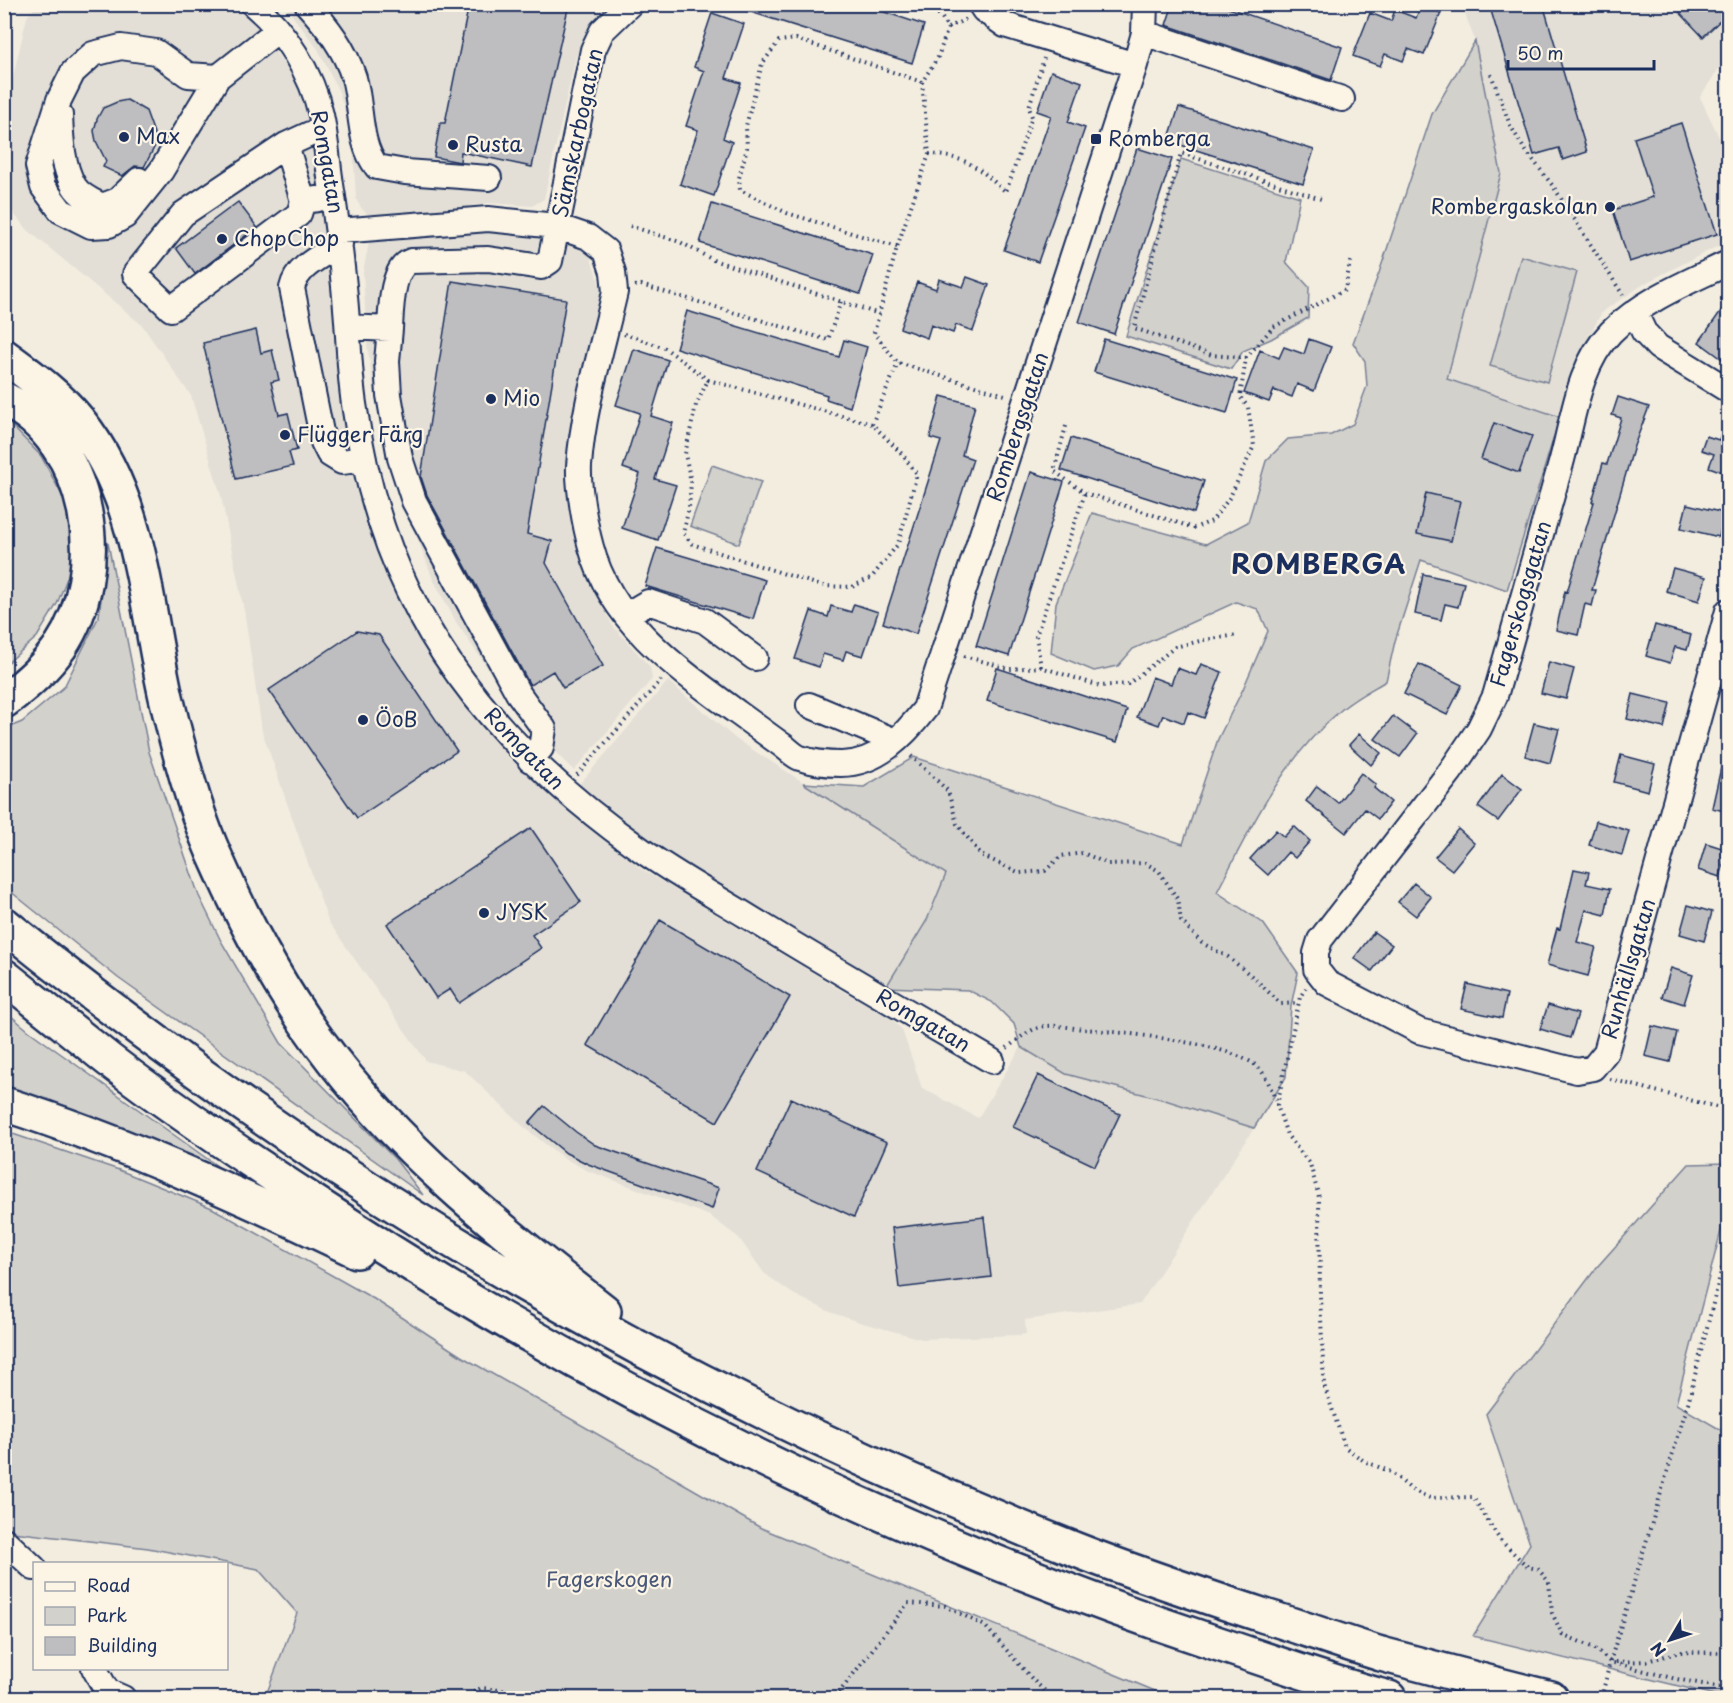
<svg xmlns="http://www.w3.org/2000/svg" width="1733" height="1703" viewBox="0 0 1733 1703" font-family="'Playpen Sans',sans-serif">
	<rect width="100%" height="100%" fill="#f3ede0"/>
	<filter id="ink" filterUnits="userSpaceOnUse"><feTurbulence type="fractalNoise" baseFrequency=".0167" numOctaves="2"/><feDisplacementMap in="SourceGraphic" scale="12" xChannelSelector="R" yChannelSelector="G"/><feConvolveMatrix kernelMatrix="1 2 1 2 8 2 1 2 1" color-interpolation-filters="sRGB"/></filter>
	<g filter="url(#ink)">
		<path fill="#e3dfd6" d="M 37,5 L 234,5 L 255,25 L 289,70 L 300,90 L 309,117 L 327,234 L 344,404 L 354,473 L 380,552 L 465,703 L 510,759 L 641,869 L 839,989 L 890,1017 L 902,1030 L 922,1088 L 978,1118 L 1021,1047 L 1066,1074 L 1165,1100 L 1254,1128 L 1140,1304 L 1025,1320 L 1026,1334 L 1017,1335 L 922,1339 L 859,1322 L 830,1312 L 793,1294 L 764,1273 L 739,1238 L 710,1216 L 586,1170 L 562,1157 L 525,1128 L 465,1071 L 426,1061 L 328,921 L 262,731 L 245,616 L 221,496 L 191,396 L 142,325 L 29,231 L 5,204 L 5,111 L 27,17 Z
			M 284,5 L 608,5 L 592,24 L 576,56 L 544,199 L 532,206 L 490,203 L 404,215 L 370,216 L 362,209 L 356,199 L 353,149 L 348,120 L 339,92 L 318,49 Z
			M 1462,5 L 1728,5 L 1728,55 L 1700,97 L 1728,156 L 1728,241 L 1647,282 L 1602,312 L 1574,364 L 1560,417 L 1447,379 L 1501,173 L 1475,41 Z
			M 477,231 L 520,233 L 584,249 L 589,253 L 603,294 L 574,415 L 567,466 L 570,508 L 579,552 L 591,584 L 613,626 L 650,667 L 652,679 L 574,771 L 534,731 L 497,682 L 456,622 L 433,579 L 402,498 L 387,453 L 375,398 L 367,344 L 363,272 L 369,242 Z
			M 668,681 L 736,739 L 946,874 L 927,920 L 886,987 L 740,902 L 622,824 L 577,787 Z"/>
		<path fill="#d3d1cc" stroke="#778095" stroke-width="1.5" d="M 1475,41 L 1501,173 L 1447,379 L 1560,417 L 1507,590 L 1421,560 L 1395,641 L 1386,681 C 1371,690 1353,699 1340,711 C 1283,759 1250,828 1217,892 L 1263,923 L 1298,973 L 1291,1006 L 1286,1077 L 1254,1128 L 1165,1100 L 1066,1074 L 1021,1047 L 1014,1024 L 992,1002 L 968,990 L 886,987 L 927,920 L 946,874 L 803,783 L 864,787 L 914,757 L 1183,844 L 1218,739 L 1243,689 L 1268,631 L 1258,609 L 1236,602 L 1133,649 L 1118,666 L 1094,671 L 1051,653 L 1056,603 L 1092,513 L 1206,544 L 1248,522 L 1266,461 L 1288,439 L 1331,435 L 1353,424 L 1367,386 L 1365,361 L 1353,343 L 1379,273 L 1432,114 Z
			M 1181,159 L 1300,197 L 1286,262 L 1309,287 L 1308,318 L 1271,339 L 1243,351 L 1231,369 L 1126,336 Z
			M 1521,256 L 1577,272 L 1547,382 L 1490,366 Z
			M 4,422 L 10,424 L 41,456 L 64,499 L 73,533 L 71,568 L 57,604 L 37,637 L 5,665 Z
			M 712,465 L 761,482 L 739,544 L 690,526 Z
			M 108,543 L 149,752 L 199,896 L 221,941 L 281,1043 L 395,1159 L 423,1195 L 118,978 L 5,887 L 5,729 L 22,722 L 64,687 L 99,616 Z
			M 4,1010 L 29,1031 L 234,1178 L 120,1127 L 5,1086 Z
			M 4,1131 L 119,1170 L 212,1208 L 374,1299 L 461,1356 L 761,1528 L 1172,1698 L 265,1698 L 297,1613 L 258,1569 L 148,1548 L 13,1532 L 5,1525 Z
			M 1728,1163 L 1728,1204 L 1676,1404 L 1728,1434 L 1728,1698 L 1473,1636 L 1530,1544 L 1486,1414 L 1597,1267 L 1689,1164 Z"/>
		<path fill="#bebec0" stroke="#1b2f5e" stroke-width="1.5" d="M 469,4 L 569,4 L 532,167 L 461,152 L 460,162 L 434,157 L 440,123 L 445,123 Z
			M 738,4 L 860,4 L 924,25 L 912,63 L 738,8 Z
			M 1173,4 L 1217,4 L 1342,47 L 1331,80 L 1166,25 Z
			M 1489,4 L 1543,4 L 1587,152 L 1563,160 L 1559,148 L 1534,155 Z
			M 1672,4 L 1728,4 L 1728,13 L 1703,37 Z
			M 1421,5 L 1441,13 L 1424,55 L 1408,49 L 1403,61 L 1385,54 L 1380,66 L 1353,56 L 1370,13 L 1391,21 L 1395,10 L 1416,18 Z
			M 712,13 L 744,24 L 726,78 L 741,83 L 723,138 L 732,142 L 714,196 L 680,184 L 698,130 L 686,126 L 704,71 L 694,67 Z
			M 1051,71 L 1082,82 L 1068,122 L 1085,128 L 1038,262 L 1004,250 L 1051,116 L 1037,111 Z
			M 127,100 L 146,111 L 154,133 L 152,142 L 156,144 L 144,167 L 135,166 L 122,176 L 103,167 L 106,161 L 96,141 L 94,131 L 97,119 L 103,108 L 117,102 Z
			M 1179,107 L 1314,150 L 1303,184 L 1168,141 Z
			M 1681,123 L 1717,234 L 1629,262 L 1613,210 L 1653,197 L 1634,138 Z
			M 1137,148 L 1172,159 L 1114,334 L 1079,322 Z
			M 238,202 L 257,227 L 195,274 L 176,248 Z
			M 712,204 L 873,255 L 860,294 L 700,243 Z
			M 967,277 L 989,285 L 973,331 L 956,325 L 953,333 L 931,325 L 927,338 L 900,328 L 917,282 L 936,289 L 939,279 L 963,287 Z
			M 452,281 L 566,299 L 527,534 L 552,541 L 546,563 L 603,666 L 563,688 L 553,671 L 530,685 L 427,495 L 421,477 Z
			M 1728,301 L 1728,349 L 1722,359 L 1699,342 Z
			M 687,311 L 839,357 L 844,340 L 867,347 L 850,407 L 826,399 L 827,395 L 676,348 Z
			M 256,330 L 261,353 L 272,350 L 279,380 L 271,382 L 279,415 L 288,413 L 297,450 L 289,452 L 293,466 L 236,479 L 203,343 Z
			M 1104,339 L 1237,380 L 1227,413 L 1094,372 Z
			M 1309,339 L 1331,347 L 1314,391 L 1297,384 L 1292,397 L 1274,390 L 1269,402 L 1244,393 L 1260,350 L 1279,358 L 1284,347 L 1304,354 Z
			M 634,349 L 668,360 L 651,416 L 673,423 L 655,479 L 676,485 L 658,540 L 622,528 L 640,474 L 623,468 L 640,413 L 616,405 Z
			M 941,396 L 975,405 L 962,455 L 973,459 L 916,634 L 883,623 L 941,441 L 930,438 Z
			M 1618,397 L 1649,407 L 1634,446 L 1592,590 L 1596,590 L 1592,606 L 1585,604 L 1578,635 L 1556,630 L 1565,591 L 1567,592 L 1594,502 L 1592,502 L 1603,463 L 1607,464 L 1621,418 L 1612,415 Z
			M 1726,419 L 1728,419 L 1728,474 L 1709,467 L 1714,454 L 1701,450 L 1706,436 L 1719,440 Z
			M 1494,423 L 1532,436 L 1519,473 L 1481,459 Z
			M 1071,438 L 1204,481 L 1194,513 L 1061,470 Z
			M 1031,472 L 1064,482 L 1009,656 L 976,646 Z
			M 1426,493 L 1460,501 L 1451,541 L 1417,534 Z
			M 1687,504 L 1724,513 L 1719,537 L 1681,528 Z
			M 657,548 L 765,580 L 753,619 L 645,586 Z
			M 1673,568 L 1706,577 L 1699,601 L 1666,591 Z
			M 1423,574 L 1464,583 L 1458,607 L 1445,604 L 1441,620 L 1415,614 Z
			M 854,604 L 878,612 L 863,656 L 846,651 L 843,660 L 823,654 L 819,667 L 795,659 L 811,611 L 828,617 L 831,606 L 851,612 Z
			M 1655,625 L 1691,635 L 1687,650 L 1675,647 L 1670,663 L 1646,656 Z
			M 357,631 L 379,635 L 457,751 L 357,818 L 269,690 Z
			M 1549,662 L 1574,669 L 1566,699 L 1541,693 Z
			M 1201,664 L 1222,672 L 1204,718 L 1188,712 L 1184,723 L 1163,715 L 1159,725 L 1137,717 L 1152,677 L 1171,684 L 1177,668 L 1196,675 Z
			M 1419,664 L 1462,685 L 1447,715 L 1404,694 Z
			M 997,668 L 1127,710 L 1117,742 L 987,701 Z
			M 1633,694 L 1670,703 L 1664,728 L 1627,719 Z
			M 1393,716 L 1417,734 L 1400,757 L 1375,739 Z
			M 1534,723 L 1559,729 L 1550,763 L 1525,756 Z
			M 1359,734 L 1381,753 L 1371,765 L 1349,745 Z
			M 1621,755 L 1655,764 L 1648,791 L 1614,782 Z
			M 1722,763 L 1728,764 L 1728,812 L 1712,808 Z
			M 1361,773 L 1376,785 L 1374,788 L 1391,802 L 1378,819 L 1365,809 L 1346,833 L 1306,801 L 1317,786 L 1338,803 Z
			M 1502,774 L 1522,789 L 1498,821 L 1478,807 Z
			M 1596,821 L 1629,831 L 1622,855 L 1589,845 Z
			M 1294,826 L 1310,841 L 1295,858 L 1288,852 L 1268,875 L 1250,859 L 1276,830 L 1284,837 Z
			M 531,828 L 581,902 L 532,935 L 541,948 L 459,1003 L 450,989 L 436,998 L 387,924 Z
			M 1458,829 L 1474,843 L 1452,870 L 1435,857 Z
			M 1706,843 L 1728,850 L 1720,877 L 1698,870 Z
			M 1574,869 L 1589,872 L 1586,884 L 1610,889 L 1605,915 L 1586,910 L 1577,942 L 1596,947 L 1588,976 L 1547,965 L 1557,928 L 1560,929 Z
			M 1414,883 L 1431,897 L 1416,916 L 1398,902 Z
			M 1688,905 L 1712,912 L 1704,941 L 1680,934 Z
			M 660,920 L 790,997 L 717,1122 L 587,1045 Z
			M 1374,932 L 1392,945 L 1372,971 L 1354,958 Z
			M 1671,968 L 1693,975 L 1684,1004 L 1662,997 Z
			M 1467,984 L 1507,994 L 1502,1018 L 1461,1009 Z
			M 1548,1005 L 1578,1014 L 1570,1038 L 1540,1029 Z
			M 1652,1026 L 1677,1032 L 1670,1062 L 1645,1056 Z
			M 1038,1075 L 1120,1114 L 1095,1166 L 1013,1127 Z
			M 791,1098 L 887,1142 L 854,1217 L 757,1172 Z
			M 544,1106 L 576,1132 L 595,1145 L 719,1188 L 712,1209 L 588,1164 L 566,1153 L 529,1123 Z
			M 984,1217 L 991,1277 L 899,1288 L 892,1228 Z"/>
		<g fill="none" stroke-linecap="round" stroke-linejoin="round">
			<defs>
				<path id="minor" d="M 253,4 C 285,31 312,74 321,115 C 327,142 328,170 333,197 C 339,239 344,279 347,321 C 349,349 350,377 354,404 C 363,467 380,533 408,590 C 460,700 548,785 647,854 C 679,876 714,896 747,916 C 828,966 910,1013 992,1061
					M 307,4 C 327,26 345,49 354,78 C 362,106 358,144 377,167 L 405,172 L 489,178
					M 980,4 L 984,10 L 1005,25 L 1135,65
					M 1144,33 L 1342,99
					M 218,77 L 188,75 L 156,52 L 121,47 L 93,54 L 73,72 L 59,100 L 38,166 L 43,187 L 61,211 L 91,226 L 109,225 L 125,216 L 161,171 L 218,77 L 278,30
					M 60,115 C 61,138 62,165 74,186 C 80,196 92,201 102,206 L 118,200 L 139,180
					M 286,145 L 303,201 L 318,199
					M 303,201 L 299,214 L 171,309 L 135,274 L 183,214 L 286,145 L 310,134 L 324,131
					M 339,231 L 488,219 L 556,226 L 588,237 L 606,251 L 613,272 L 615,292 C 602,349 583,408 579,466 C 578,487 585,526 591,547 C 611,623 678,669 738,713 C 753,724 767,734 782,745 C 788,749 794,756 800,758 C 811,762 829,764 841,764 C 877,764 904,736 925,709 L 1135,65 L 1144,33 L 1145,4
					M 340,244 C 322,256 297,266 292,288 L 323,442 L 329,454 L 342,462 L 364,459
					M 1728,263 C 1688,282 1643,300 1611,332 C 1577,367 1573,423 1560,467 C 1538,544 1517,620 1495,696 L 1479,729 L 1450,772 L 1320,940 L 1316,953 L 1316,969 L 1327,983 L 1419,1031 L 1577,1071 L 1593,1068 L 1606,1052 L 1728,611
					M 1635,313 L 1644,332 L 1658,347 L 1728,390
					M 348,327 L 390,329 C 391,311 391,268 411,261 L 488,259 L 541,267 L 550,261 L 593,50 L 602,31 L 630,4
					M 390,329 L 387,361 L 389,395 L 400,458 L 414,501 L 518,693 L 544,729 L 541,748 L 530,760
					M 626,615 L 648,602 L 705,621 L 755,658
					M 809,705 L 895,741
					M 4,1540 L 34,1568
					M 94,1668 L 107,1691 L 123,1698"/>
				<path id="highway" d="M 4,356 C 31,376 58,395 79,421 C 142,499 145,604 166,697 C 178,748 193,807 214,854 C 243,920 277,985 320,1043 C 397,1148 501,1231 604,1311
					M 4,399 C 92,442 112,570 60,647 C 45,668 25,686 4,701
					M 4,924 C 67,976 133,1025 199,1073 C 469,1268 764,1427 1074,1549 C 1137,1574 1201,1595 1265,1616 C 1303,1628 1342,1642 1381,1654 C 1437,1669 1494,1684 1551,1698
					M 4,976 C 39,1004 74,1032 109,1060 C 176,1111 246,1158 317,1204 C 596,1388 898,1538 1216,1643 C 1273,1662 1330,1683 1389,1698
					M 4,1104 C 126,1143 242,1196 357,1251"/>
			</defs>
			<use href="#minor" stroke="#1b2f5e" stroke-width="28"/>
			<use href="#highway" stroke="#1b2f5e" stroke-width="38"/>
			<path stroke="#1b2f5e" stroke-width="4" stroke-dasharray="1.5 4.5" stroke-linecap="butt" d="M 948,28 L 966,19
				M 1491,74 L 1510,125 L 1523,147 L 1553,186 L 1623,295
				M 922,82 L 929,154 L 897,247 L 874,333 L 898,363 L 1005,395
				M 929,154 C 970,158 976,166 1006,192 L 1032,117 L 1029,107 L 1044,58
				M 630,226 L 680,242 L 713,260 L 879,314
				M 897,247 L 787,213 L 740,190 L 739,178 L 747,148 L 746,126 L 762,64 L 779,41 L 796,39 L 922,82 L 938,57 L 948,28 L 941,16 L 924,4
				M 635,286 L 641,285 L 828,340 L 841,301
				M 624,334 L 665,348 L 708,380
				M 1246,358 L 1273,327 L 1345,290 L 1351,257
				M 708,380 L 872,424 L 902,454 L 917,474 L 898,544 L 872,577 L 852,587 L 822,586 L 692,544 L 683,533 L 689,508 L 691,482 L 685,454 L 696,405 Z
				M 872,424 L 898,363
				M 1066,426 L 1054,471 L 1085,493 L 1194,528 L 1212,521 L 1230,497 L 1254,446 L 1248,407 L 1240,397 L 1246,358 L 1212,355 L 1134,328 L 1181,153 L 1324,200
				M 964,656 L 1010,669 L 1041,667 L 1100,686 L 1128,684 L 1175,647 L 1204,640 L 1238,635
				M 1041,667 L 1036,636 L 1085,493
				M 911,756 L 948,791 L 957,824 L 981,855 L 1020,873 L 1045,871 L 1061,856 L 1083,853 L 1108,864 L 1145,863 L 1159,871 L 1178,900 L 1181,921 L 1202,943 L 1228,957 L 1254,978 L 1281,1004 L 1299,1003
				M 577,775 L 661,680
				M 1306,988 L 1300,997 L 1277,1105 L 1287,1135 L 1310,1164 L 1319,1197 L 1320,1296 L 1324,1385 L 1345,1447 L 1364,1461 L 1391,1472 L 1412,1490 L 1430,1498 L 1473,1497 L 1500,1540 L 1528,1567 L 1538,1569 L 1549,1582 L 1552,1613 L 1562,1634 L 1594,1648 L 1610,1662 L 1676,1679 L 1719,1687 L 1728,1685
				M 1007,1048 C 1017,1040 1033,1026 1047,1026 C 1059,1025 1072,1028 1084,1029 C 1125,1033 1221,1042 1254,1064 C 1266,1072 1272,1091 1277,1104
				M 1610,1079 L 1728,1110
				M 1616,1662 L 1647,1661 L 1680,1652 L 1728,1653
				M 1603,1691 L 1610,1662 L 1688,1403 L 1728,1244
				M 463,1698 L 481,1688 L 575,1698
				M 835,1698 L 908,1603 L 945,1606 L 985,1626 L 1034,1681 L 1053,1698"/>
			<use href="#minor" stroke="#fcf5e5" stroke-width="24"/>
			<use href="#highway" stroke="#fcf5e5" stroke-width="33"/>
		</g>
	</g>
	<g fill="#1b2f5e" stroke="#fcf5e5" stroke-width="2">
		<circle cx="124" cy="137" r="6"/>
		<rect x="1090" y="133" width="12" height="12" rx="3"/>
		<circle cx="453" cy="145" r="6"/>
		<circle cx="1610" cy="207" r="6"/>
		<circle cx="222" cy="239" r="6"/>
		<circle cx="491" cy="399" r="6"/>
		<circle cx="285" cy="435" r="6"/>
		<circle cx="363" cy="720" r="6"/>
		<circle cx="484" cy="913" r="6"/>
	</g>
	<g text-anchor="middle" stroke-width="4.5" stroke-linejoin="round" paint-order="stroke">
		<g font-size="21" fill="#1b2f5e" stroke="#fcf5e5">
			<text transform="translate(578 133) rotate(-78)" y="7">Sämskarbogatan</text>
			<text transform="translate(327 162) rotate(80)" y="7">Romgatan</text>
			<text transform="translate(1018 427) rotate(-72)" y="7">Rombergsgatan</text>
			<text transform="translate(1521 604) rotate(-74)" y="7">Fagerskogsgatan</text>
			<text transform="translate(524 749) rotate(46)" y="7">Romgatan</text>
			<text transform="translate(1629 969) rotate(-74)" y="7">Runhällsgatan</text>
			<text transform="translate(923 1021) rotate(30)" y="7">Romgatan</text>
		</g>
		<g font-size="21" fill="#1b2f5e" stroke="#fcf5e5" text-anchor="start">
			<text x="136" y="144">Max</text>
			<text x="1108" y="146">Romberga</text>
			<text x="465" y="152">Rusta</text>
			<text x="1598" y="214" text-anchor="end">Rombergaskolan</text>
			<text x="234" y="246">ChopChop</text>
			<text x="503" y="406">Mio</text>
			<text x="297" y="442">Flügger Färg</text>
			<text x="375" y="727">ÖoB</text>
			<text x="496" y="920">JYSK</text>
		</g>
		<g font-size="21" fill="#49587a" stroke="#fcf5e5">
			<text x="609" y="1587">Fagerskogen</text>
		</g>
		<g font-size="27" font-weight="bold" letter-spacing="1.5" fill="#1b2f5e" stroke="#fcf5e5">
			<text x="1319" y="574">ROMBERGA</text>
		</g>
	</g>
	<rect width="1733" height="1703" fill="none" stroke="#fcf5e5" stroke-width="24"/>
	<rect x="12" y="12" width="1709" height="1679" fill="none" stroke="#1b2f5e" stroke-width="2" filter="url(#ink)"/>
	<rect x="33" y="1562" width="195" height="108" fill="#fcf5e5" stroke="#a2a6af" stroke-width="1.5"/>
	<rect x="45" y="1582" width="30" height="9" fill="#fcf5e5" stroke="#a2a6af" stroke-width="1.5"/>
	<text x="87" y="1592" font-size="18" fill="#1b2f5e">Road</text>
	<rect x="45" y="1607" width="30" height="18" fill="#d3d1cc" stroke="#a2a6af" stroke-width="1.5"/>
	<text x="87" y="1622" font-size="18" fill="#1b2f5e">Park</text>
	<rect x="45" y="1637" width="30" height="18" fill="#bebec0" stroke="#a2a6af" stroke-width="1.5"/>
	<text x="87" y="1652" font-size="18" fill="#1b2f5e">Building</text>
	<g transform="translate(1670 1640) rotate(231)" stroke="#fcf5e5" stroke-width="4.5" paint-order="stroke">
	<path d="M0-4.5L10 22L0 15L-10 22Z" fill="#1b2f5e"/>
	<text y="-9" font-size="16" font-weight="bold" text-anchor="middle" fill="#1b2f5e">N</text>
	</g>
	<path d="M1508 60v9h146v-9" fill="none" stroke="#1b2f5e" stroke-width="3"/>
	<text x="1517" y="60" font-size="18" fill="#1b2f5e" stroke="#fcf5e5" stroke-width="4.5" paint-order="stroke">50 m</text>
</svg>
